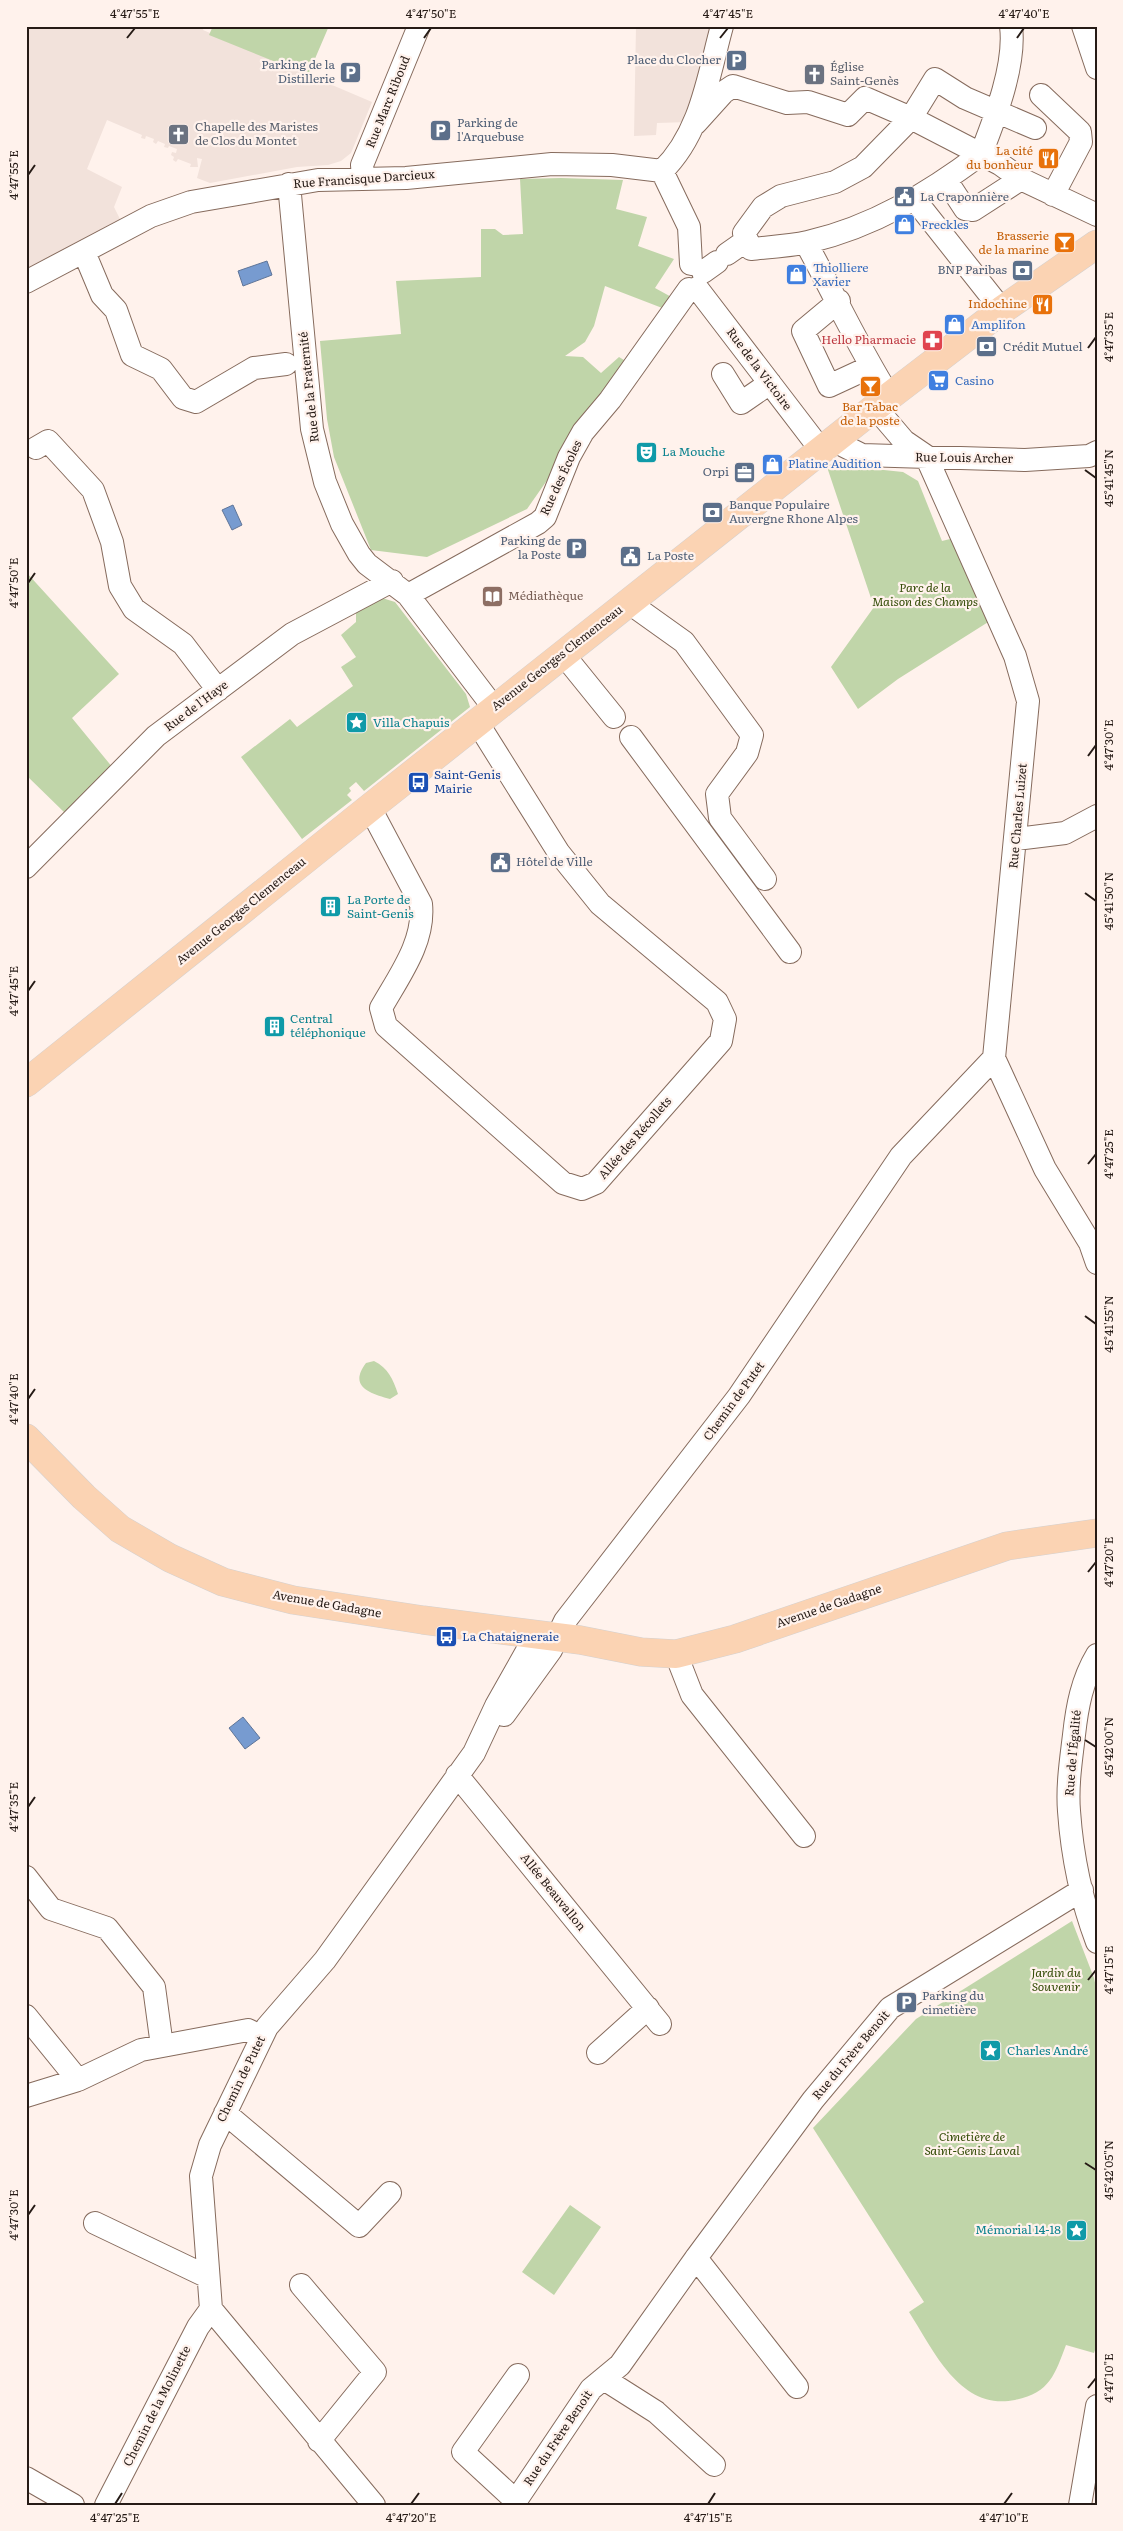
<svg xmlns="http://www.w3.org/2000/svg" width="1123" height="2531" viewBox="0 0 1123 2531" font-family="Literata,serif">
	<rect width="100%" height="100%" fill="#fff2ec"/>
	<path fill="#f2e2db" d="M 26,26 L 204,26 L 203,30 L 372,102 L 351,153 L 341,161 L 328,165 L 297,167 L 210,183 L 197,178 L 202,159 L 197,158 L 198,167 L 190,167 L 191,164 L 178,159 L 176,162 L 173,160 L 174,157 L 171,155 L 172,152 L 176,153 L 177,149 L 169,146 L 168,148 L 164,147 L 165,144 L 158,141 L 156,144 L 153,142 L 154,139 L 146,136 L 145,139 L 141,138 L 142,135 L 107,120 L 87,169 L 122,187 L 114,207 L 120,219 L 26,270 Z
		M 636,26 L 716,26 L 689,122 L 657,123 L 656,135 L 634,136 Z"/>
	<path fill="#c0d5a9" d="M 213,26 L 329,26 L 308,75 L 209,35 Z
		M 561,178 L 623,180 L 616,209 L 647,217 L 638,246 L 674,259 L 655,288 L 675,299 L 670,311 L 605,286 L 594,326 L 585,342 L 565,356 L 583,357 L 601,373 L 619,357 L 629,363 L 527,509 L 427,557 L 371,550 L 334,457 L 327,419 L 320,341 L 401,334 L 396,281 L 481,277 L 481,229 L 495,229 L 503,235 L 523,234 L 520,179 Z
		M 826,464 L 903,472 L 918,481 L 942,541 L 958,537 L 993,619 L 898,679 L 858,709 L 831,667 L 874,607 Z
		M 26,572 L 119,674 L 72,718 L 113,768 L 66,814 L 26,775 Z
		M 379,597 L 395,602 L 466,694 L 470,707 L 364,791 L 356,782 L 349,788 L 351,791 L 347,795 L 352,800 L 302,839 L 241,757 L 290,719 L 297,727 L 353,686 L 341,667 L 356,657 L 341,635 L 356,622 L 356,608 Z
		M 374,1361 C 388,1368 393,1379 398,1394 L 390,1399 C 370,1393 348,1387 366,1363 Z
		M 1072,1921 L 1094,1978 L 1097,1992 L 1097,2344 L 1094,2353 L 1066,2345 C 1055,2374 1050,2393 1015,2400 C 960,2411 934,2351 909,2312 L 924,2302 L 813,2128 L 916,2019 Z
		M 570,2205 L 601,2227 L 554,2295 L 522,2272 Z"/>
	<path fill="#779bd0" stroke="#5f7598" d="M 267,261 L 272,275 L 243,286 L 238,271 Z
		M 233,505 L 242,525 L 232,530 L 222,510 Z
		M 243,1717 L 260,1738 L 245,1749 L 229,1728 Z"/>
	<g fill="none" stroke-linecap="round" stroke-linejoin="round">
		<defs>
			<path id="minor" d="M 1083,26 L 1097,68
				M 1041,95 L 1080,132 L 1081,142 L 1053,195
				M 696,123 L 724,92 L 733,86 L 787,103 L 808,102 L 848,115 L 865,98 L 911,118 L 1000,164 L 1021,179 L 1097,215
				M 981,154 C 929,193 873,227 808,242 C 790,246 770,247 751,249 L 744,233 L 763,207 L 781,196 L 835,182 L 863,167 L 911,118 L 935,79 L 965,98 L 1035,128
				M 981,154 C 995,118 1016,65 1011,26
				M 662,171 C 701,133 708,77 722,26
				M 662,171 L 689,227 L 691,264
				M 363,179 L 362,165 L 419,26
				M 946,180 L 965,209 L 973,210 L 1021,179
				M 289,184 L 312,429 L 325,482 L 342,524 L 359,554 L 367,564 L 408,595 L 494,708
				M 915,200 L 1002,310
				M 806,243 C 834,294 858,347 889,396
				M 84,252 L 102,295 L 116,310 L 132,355 L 161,369 L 183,398 L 196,402 L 254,368 L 286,364
				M 727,254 L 747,240
				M 703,272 L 717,262
				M 26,282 L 151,216 L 191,202 L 318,180 L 406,178 L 552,164 L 612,165 L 662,171
				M 697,288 L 821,450
				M 839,301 L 803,331 L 829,386 L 870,367
				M 723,374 L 741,403 L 770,383
				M 875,407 L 904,441 L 926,456 L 1015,656 L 1028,701 L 994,1058 L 1045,1169 L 1090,1243 L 1097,1263
				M 837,437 L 844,446 L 862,455 L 1025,460 L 1089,456 L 1097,452
				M 36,448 L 48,441 L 93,490 L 112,542 L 120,586 L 134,609 L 183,644 L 218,690
				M 408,595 L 538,523 L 545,517 L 569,457 L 583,432 L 610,400 L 689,289
				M 628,602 L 684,642 L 752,735 L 747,753 L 717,794 L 720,818 L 765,879
				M 563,654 L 614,717
				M 631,737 L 790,952
				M 370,808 L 421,904 C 425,942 399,976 381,1008 L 386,1026 L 563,1183 L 582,1189 L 596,1183 L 721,1041 L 725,1019 L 717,1002 L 600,904 L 559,853 L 477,722
				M 1016,839 L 1065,833 L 1097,816
				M 26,867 L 156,736 L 292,634 L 392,581
				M 676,1654 L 692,1695 L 804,1836
				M 1097,1655 C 1082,1680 1077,1707 1074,1735 C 1071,1760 1067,1786 1069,1811 C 1072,1854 1082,1902 1097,1942
				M 504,1715 L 551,1650 L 565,1621 L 739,1396 L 901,1156 L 994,1058
				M 457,1775 L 660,2024
				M 26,1877 L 51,1909 L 107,1928 L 154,1987 L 162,2046
				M 26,2016 L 78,2080
				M 598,2053 L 648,2008
				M 26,2096 L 78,2080 L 141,2050 L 248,2030 L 262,2037
				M 225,2113 L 359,2226 L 390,2193
				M 95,2223 L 208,2277
				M 696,2258 L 797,2387
				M 301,2285 L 375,2372 L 319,2441
				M 604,2379 L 656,2412 L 714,2465
				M 26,2478 L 73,2505
				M 516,2501 L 463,2452 L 518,2375
				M 106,2505 L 198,2327 L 211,2309
				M 374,2505 L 211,2309 L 201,2176 L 210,2145 L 267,2027 L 325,1960 L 474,1753 L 496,1706 L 536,1635
				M 513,2505 L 591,2389 L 620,2365 L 696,2258 L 813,2100 L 890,2008 L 1082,1890
				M 1080,2505 L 1097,2406"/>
			<path id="major" d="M 26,1083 L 382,798 L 882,402 L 1002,310 L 1097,244
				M 26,1438 L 84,1497 L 120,1529 L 170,1558 L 223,1582 L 293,1600 L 423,1620 L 580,1640 L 641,1652 L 676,1654 L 735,1639 L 1007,1546 L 1097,1533"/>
		</defs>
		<use href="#minor" stroke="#866b5d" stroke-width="24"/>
		<use href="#major" stroke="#d4d1d0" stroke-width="29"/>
		<use href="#minor" stroke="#fff" stroke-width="22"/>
		<use href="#major" stroke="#fbd3b3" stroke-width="28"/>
	</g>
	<path fill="none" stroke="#261b16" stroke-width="2" d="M 127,38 L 135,28M 424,38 L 431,28M 720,38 L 728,28M 1017,38 L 1024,28M 28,175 L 35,165M 1088,348 L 1096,337M 1085,470 L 1096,478M 28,583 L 35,573M 1088,756 L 1096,745M 1085,893 L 1096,901M 28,991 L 35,981M 1088,1164 L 1096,1154M 1085,1316 L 1096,1324M 28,1399 L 35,1389M 1088,1572 L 1096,1562M 1085,1740 L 1096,1747M 28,1807 L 35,1797M 1088,1980 L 1096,1970M 1085,2163 L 1096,2170M 28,2215 L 35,2205M 1088,2388 L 1096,2378M 115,2504 L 122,2493M 411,2504 L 419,2493M 708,2504 L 715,2493M 1004,2504 L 1012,2493"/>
	<defs>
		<symbol id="parking-square" viewBox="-11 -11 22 22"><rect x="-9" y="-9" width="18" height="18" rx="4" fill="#5c6f8a" stroke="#fff2ec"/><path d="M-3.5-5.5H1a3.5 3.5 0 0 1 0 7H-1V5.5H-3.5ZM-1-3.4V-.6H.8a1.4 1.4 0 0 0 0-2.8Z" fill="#fff"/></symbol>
		<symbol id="church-square" viewBox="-11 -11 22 22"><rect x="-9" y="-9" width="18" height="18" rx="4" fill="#6b7280" stroke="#fff2ec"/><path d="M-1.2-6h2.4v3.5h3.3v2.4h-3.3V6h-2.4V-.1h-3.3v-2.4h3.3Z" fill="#fff"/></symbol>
		<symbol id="restaurant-square" viewBox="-11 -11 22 22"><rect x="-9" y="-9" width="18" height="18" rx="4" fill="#e8710a" stroke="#fff2ec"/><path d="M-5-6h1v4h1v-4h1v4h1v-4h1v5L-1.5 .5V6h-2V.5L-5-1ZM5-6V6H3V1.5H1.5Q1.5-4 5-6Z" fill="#fff"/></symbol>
		<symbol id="civic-square" viewBox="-11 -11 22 22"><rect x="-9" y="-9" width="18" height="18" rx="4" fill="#5c6f8a" stroke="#fff2ec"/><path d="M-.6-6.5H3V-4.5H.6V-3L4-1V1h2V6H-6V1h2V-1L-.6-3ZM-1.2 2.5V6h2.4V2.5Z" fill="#fff"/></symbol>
		<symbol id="shop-square" viewBox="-11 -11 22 22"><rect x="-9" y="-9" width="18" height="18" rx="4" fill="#3f7fe0" stroke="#fff2ec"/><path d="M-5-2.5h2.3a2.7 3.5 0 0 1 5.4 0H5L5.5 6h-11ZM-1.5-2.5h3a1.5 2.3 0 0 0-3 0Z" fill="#fff"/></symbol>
		<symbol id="bar-square" viewBox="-11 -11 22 22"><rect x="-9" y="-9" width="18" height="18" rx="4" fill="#e8710a" stroke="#fff2ec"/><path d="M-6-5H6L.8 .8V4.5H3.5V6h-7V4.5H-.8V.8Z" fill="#fff"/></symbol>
		<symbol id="bank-square" viewBox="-11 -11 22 22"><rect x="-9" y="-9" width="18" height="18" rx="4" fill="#5c6f8a" stroke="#fff2ec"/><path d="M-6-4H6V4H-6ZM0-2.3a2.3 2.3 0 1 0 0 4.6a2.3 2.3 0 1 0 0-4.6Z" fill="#fff"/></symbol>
		<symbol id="pharmacy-square" viewBox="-11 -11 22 22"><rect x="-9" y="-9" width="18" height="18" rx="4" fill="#e0444e" stroke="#fff2ec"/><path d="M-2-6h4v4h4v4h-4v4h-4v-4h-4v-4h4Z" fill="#fff"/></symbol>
		<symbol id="supermarket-square" viewBox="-11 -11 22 22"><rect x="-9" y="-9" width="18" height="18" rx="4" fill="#3f7fe0" stroke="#fff2ec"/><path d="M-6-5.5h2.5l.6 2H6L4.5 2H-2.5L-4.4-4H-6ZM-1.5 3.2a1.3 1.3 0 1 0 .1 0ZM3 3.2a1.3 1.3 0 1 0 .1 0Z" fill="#fff"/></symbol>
		<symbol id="theatre-square" viewBox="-11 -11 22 22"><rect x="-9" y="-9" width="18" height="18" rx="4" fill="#0f9aa8" stroke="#fff2ec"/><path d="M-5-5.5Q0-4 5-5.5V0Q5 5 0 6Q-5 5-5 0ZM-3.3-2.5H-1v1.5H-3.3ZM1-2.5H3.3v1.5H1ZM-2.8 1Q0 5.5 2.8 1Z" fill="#fff"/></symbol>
		<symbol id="office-square" viewBox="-11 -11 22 22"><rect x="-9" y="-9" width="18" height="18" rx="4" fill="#5c6f8a" stroke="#fff2ec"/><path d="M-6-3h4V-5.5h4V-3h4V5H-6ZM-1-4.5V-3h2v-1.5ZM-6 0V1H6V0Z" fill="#fff"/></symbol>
		<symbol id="library-square" viewBox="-11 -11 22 22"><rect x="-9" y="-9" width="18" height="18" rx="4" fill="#8d6e63" stroke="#fff2ec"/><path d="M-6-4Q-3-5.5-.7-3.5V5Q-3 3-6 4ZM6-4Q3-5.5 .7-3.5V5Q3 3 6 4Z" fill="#fff"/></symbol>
		<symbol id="sight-square" viewBox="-11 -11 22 22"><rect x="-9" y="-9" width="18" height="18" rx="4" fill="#0f9aa8" stroke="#fff2ec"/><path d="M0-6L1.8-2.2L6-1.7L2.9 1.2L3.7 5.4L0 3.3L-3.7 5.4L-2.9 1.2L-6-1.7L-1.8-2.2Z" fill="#fff"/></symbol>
		<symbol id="bus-square" viewBox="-11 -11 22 22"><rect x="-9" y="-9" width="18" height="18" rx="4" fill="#1a4fb4" stroke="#fff2ec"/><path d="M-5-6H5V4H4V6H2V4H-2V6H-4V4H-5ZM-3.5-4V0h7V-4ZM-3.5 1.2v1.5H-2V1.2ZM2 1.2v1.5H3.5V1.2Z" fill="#fff"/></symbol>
		<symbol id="building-square" viewBox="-11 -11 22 22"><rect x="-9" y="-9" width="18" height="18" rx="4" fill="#0f9aa8" stroke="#fff2ec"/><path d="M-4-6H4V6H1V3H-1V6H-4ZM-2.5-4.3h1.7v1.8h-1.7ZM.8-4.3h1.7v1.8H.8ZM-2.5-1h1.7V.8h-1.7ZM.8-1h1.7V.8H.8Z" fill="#fff"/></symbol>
	</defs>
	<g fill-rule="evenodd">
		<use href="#parking-square" x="724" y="48" width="25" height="25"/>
		<use href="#parking-square" x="338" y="60" width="25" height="25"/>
		<use href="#church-square" x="802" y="62" width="25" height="25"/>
		<use href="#parking-square" x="428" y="118" width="25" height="25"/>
		<use href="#church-square" x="166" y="122" width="25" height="25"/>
		<use href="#restaurant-square" x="1036" y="146" width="25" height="25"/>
		<use href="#civic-square" x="892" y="184" width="25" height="25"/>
		<use href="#shop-square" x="892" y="212" width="25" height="25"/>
		<use href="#bar-square" x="1052" y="230" width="25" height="25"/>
		<use href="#bank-square" x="1010" y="258" width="25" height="25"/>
		<use href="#shop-square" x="784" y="262" width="25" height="25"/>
		<use href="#restaurant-square" x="1030" y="292" width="25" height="25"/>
		<use href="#shop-square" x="942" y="312" width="25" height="25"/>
		<use href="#pharmacy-square" x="920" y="328" width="25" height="25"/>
		<use href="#bank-square" x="974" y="334" width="25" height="25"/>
		<use href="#supermarket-square" x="926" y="368" width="25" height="25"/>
		<use href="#bar-square" x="858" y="374" width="25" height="25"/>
		<use href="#theatre-square" x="634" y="440" width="25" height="25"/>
		<use href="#shop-square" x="760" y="452" width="25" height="25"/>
		<use href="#office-square" x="732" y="460" width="25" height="25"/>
		<use href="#bank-square" x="700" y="500" width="25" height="25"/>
		<use href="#parking-square" x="564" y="536" width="25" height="25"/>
		<use href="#civic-square" x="618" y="544" width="25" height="25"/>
		<use href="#library-square" x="480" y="584" width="25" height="25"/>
		<use href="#sight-square" x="344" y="710" width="25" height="25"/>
		<use href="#bus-square" x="406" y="770" width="25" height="25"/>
		<use href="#civic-square" x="488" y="850" width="25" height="25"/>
		<use href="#building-square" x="318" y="894" width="25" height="25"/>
		<use href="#building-square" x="262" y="1014" width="25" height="25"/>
		<use href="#bus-square" x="434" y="1624" width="25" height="25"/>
		<use href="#parking-square" x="894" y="1990" width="25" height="25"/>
		<use href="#sight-square" x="978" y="2038" width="25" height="25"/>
		<use href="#sight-square" x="1064" y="2218" width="25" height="25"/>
	</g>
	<g text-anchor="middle" stroke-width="4.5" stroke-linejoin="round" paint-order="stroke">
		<g font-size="12" fill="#4e5e75" stroke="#fff2ec" text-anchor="start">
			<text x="721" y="64" text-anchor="end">Place du Clocher</text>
			<text x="335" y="69" text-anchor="end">Parking de la<tspan x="335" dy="14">Distillerie</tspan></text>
			<text x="457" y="127">Parking de<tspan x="457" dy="14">l'Arquebuse</tspan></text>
			<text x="920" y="201">La Craponnière</text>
			<text x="1007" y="274" text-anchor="end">BNP Paribas</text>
			<text x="1003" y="351">Crédit Mutuel</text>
			<text x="729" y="476" text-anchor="end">Orpi</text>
			<text x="729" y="509">Banque Populaire<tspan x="729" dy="14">Auvergne Rhone Alpes</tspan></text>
			<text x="561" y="545" text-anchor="end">Parking de<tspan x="561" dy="14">la Poste</tspan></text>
			<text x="647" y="560">La Poste</text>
			<text x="516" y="866">Hôtel de Ville</text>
			<text x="922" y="2000">Parking du<tspan x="922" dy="14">cimetière</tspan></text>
		</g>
		<g font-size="12" fill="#5b616d" stroke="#fff2ec" text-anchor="start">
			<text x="830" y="71">Église<tspan x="830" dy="14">Saint-Genès</tspan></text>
			<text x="195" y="131">Chapelle des Maristes<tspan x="195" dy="14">de Clos du Montet</tspan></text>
		</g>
		<g font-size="12" fill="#261b16" stroke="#fff2ec">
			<text transform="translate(388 102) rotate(-68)" y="4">Rue Marc Riboud</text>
			<text transform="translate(364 179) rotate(-4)" y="4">Rue Francisque Darcieux</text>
			<text transform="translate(759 369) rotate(53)" y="4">Rue de la Victoire</text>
			<text transform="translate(309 387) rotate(-96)" y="4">Rue de la Fraternité</text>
			<text transform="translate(964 458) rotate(1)" y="4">Rue Louis Archer</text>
			<text transform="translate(561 478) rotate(-65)" y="4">Rue des Écoles</text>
			<text transform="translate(557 658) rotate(-38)" y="4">Avenue Georges Clemenceau</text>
			<text transform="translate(196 706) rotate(-37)" y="4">Rue de l'Haye</text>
			<text transform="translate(1018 816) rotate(-85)" y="4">Rue Charles Luizet</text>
			<text transform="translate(241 911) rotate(-39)" y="4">Avenue Georges Clemenceau</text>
			<text transform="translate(635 1138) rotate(-49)" y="4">Allée des Récollets</text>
			<text transform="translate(734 1401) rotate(-54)" y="4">Chemin de Putet</text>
			<text transform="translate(327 1604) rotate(10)" y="4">Avenue de Gadagne</text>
			<text transform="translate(829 1606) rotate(-19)" y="4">Avenue de Gadagne</text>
			<text transform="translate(1073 1753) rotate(-85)" y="4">Rue de l'Égalité</text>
			<text transform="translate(553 1892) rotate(51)" y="4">Allée Beauvallon</text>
			<text transform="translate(851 2055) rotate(-50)" y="4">Rue du Frère Benoit</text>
			<text transform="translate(241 2079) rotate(-64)" y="4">Chemin de Putet</text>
			<text transform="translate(157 2406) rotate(-63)" y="4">Chemin de la Molinette</text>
			<text transform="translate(558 2438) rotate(-56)" y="4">Rue du Frère Benoit</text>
		</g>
		<g font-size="12" fill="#c56008" stroke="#fff2ec" text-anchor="end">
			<text x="1033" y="155">La cité<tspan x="1033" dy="14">du bonheur</tspan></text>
			<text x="1049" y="240">Brasserie<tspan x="1049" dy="14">de la marine</tspan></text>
			<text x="1027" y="308">Indochine</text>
			<text x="870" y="411" text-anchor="middle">Bar Tabac<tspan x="870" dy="14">de la poste</tspan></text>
		</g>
		<g font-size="12" fill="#366cbe" stroke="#fff2ec" text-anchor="start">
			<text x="921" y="229">Freckles</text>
			<text x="813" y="272">Thiolliere<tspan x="813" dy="14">Xavier</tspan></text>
			<text x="971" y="329">Amplifon</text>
			<text x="955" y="385">Casino</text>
			<text x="788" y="468">Platine Audition</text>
		</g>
		<g font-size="12" fill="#be3a42" stroke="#fff2ec" text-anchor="end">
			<text x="916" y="344">Hello Pharmacie</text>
		</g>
		<g font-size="12" fill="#0d838f" stroke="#fff2ec" text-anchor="start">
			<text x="662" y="456">La Mouche</text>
			<text x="373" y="727">Villa Chapuis</text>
			<text x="347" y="904">La Porte de<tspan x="347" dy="14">Saint-Genis</tspan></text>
			<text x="290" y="1023">Central<tspan x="290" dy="14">téléphonique</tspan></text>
			<text x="1007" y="2055">Charles André</text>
			<text x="1061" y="2234" text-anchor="end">Mémorial 14-18</text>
		</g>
		<g font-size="12" font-style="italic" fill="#344c07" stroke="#fff2ec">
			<text x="925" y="592">Parc de la<tspan x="925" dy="14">Maison des Champs</tspan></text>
			<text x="1056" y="1977">Jardin du<tspan x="1056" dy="14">Souvenir</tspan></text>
			<text x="972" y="2141">Cimetière de<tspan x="972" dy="14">Saint-Genis Laval</tspan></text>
		</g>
		<g font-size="12" fill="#785e54" stroke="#fff2ec" text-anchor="start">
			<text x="508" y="600">Médiathèque</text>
		</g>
		<g font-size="12" fill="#164399" stroke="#fff2ec" text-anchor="start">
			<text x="434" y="779">Saint-Genis<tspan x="434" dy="14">Mairie</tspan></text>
			<text x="462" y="1641">La Chataigneraie</text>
		</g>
	</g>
	<rect width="1123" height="2531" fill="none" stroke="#fff2ec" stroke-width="55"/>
	<rect x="28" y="28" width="1068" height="2476" fill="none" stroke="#261b16" stroke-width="2"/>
	<g font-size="12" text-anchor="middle" fill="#261b16">
		<text x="135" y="18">4°47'55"E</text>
		<text x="431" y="18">4°47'50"E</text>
		<text x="728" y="18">4°47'45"E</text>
		<text x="1024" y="18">4°47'40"E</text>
		<text transform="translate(14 175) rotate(-90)" y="4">4°47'55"E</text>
		<text transform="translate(1109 337) rotate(-90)" y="4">4°47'35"E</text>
		<text transform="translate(1109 478) rotate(-90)" y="4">45°41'45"N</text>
		<text transform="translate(14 583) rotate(-90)" y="4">4°47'50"E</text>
		<text transform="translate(1109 745) rotate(-90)" y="4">4°47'30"E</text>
		<text transform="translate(1109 901) rotate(-90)" y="4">45°41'50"N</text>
		<text transform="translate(14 991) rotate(-90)" y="4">4°47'45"E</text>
		<text transform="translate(1109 1154) rotate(-90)" y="4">4°47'25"E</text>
		<text transform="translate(1109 1324) rotate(-90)" y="4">45°41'55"N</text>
		<text transform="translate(14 1399) rotate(-90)" y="4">4°47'40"E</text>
		<text transform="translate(1109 1562) rotate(-90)" y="4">4°47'20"E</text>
		<text transform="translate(1109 1747) rotate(-90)" y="4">45°42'00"N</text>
		<text transform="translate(14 1807) rotate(-90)" y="4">4°47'35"E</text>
		<text transform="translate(1109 1970) rotate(-90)" y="4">4°47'15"E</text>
		<text transform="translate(1109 2170) rotate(-90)" y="4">45°42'05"N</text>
		<text transform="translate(14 2215) rotate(-90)" y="4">4°47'30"E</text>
		<text transform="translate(1109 2378) rotate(-90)" y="4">4°47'10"E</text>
		<text x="115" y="2522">4°47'25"E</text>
		<text x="411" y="2522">4°47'20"E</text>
		<text x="708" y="2522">4°47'15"E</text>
		<text x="1004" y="2522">4°47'10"E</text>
	</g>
</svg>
